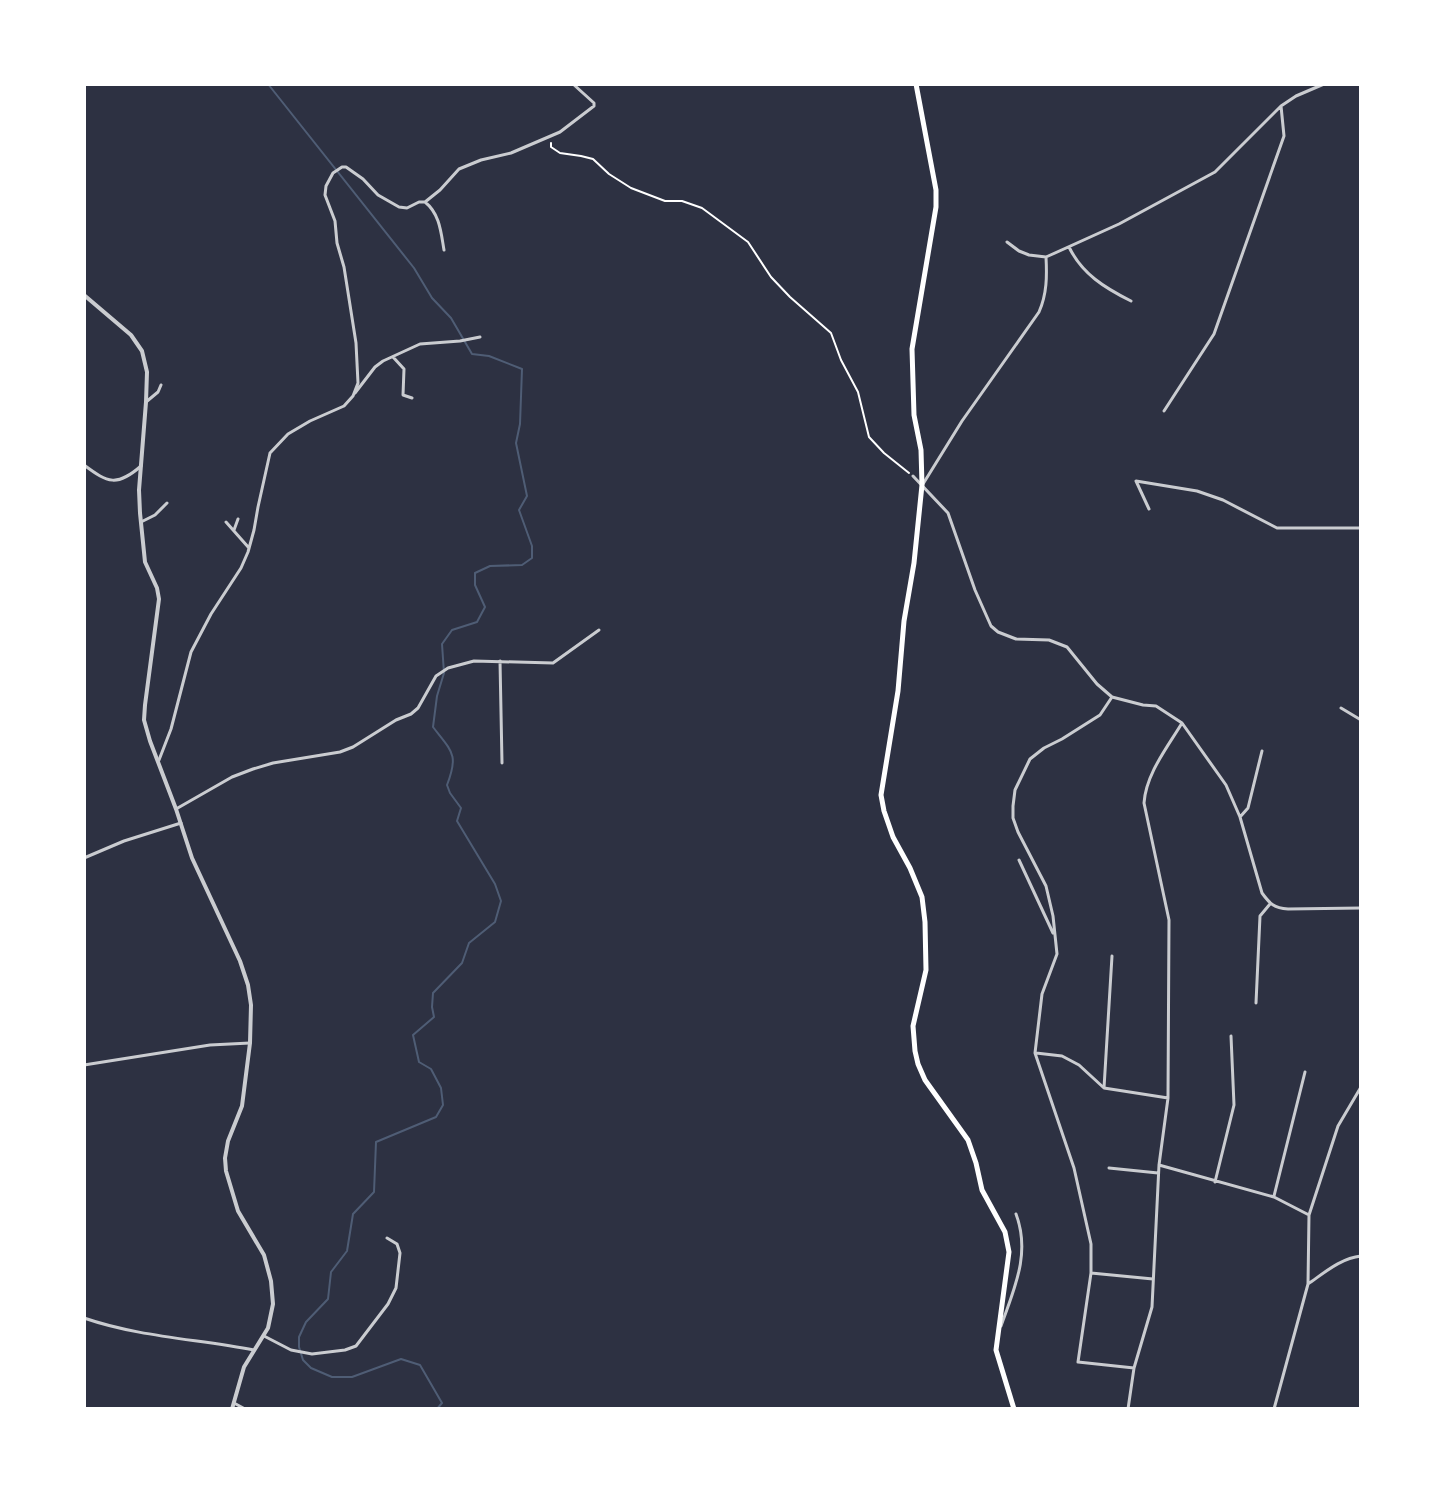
<svg xmlns="http://www.w3.org/2000/svg" width="1445" height="1493" viewBox="0 0 1445 1493" font-family="'DejaVu Sans',sans-serif">
	<rect width="100%" height="100%" fill="#2d3142"/>
	<g fill="none" stroke-linecap="round" stroke-linejoin="round">
		<path stroke="#4f5d75" stroke-width="2" d="M 268,84 L 414,268 L 432,298 L 451,318 L 472,354 L 489,356 L 522,369 L 520,424 L 516,443 L 527,496 L 519,510 L 532,546 L 532,558 L 522,565 L 490,566 L 475,573 L 475,585 L 485,607 L 477,622 L 452,630 L 442,644 L 444,673 L 437,696 L 433,727 C 452,752 459,754 447,785 L 450,793 L 461,808 L 457,821 L 495,884 L 501,901 L 495,922 L 469,943 L 462,963 L 433,993 L 432,1007 L 434,1017 L 413,1035 L 419,1062 L 431,1069 L 441,1088 L 443,1105 L 436,1117 L 376,1142 L 374,1192 L 353,1214 L 347,1251 L 331,1272 L 328,1299 L 306,1322 L 299,1337 L 299,1347 L 303,1360 L 311,1368 L 332,1377 L 352,1377 L 401,1359 L 420,1365 L 442,1403 L 437,1409"/>
		<path stroke="#fff" stroke-width="2" d="M 551,143 L 551,147 L 560,153 L 581,156 L 593,159 L 609,174 L 631,188 L 665,201 L 682,201 L 702,208 L 748,242 L 771,277 L 790,297 L 831,333 L 841,360 L 858,392 L 869,437 L 884,453 L 909,473"/>
		<path stroke="#caccd0" stroke-width="3" d="M 425,202 C 440,214 441,233 444,250
			M 1007,242 L 1019,251 L 1029,255 L 1046,257 L 1119,224 L 1215,172 L 1281,106 L 1296,96 L 1324,84
			M 1069,247 C 1082,274 1105,288 1131,301
			M 393,357 L 404,369 L 403,395 L 412,398
			M 355,393 L 375,367 L 383,361 L 420,344 L 460,341 L 480,337
			M 146,402 L 158,392 L 161,385
			M 1164,411 L 1214,334 L 1284,136 L 1281,106
			M 84,465 C 108,483 117,487 141,466
			M 913,476 L 948,513 L 975,590 L 991,626 L 998,632 L 1016,639 L 1049,640 L 1067,647 L 1097,684 L 1112,697 L 1143,705 L 1156,706 L 1182,723 L 1226,785 L 1240,817 L 1262,893 C 1270,904 1274,908 1288,909 L 1361,908
			M 923,484 L 962,421 L 1039,312 C 1047,294 1047,276 1046,257
			M 1149,509 L 1136,481 L 1197,491 L 1223,500 L 1277,528 L 1361,528
			M 141,522 L 155,515 L 167,503
			M 226,522 L 249,548
			M 234,530 L 238,519
			M 500,661 L 502,763
			M 1112,697 L 1100,715 L 1062,739 L 1044,748 L 1030,759 L 1015,790 L 1013,806 L 1013,818 L 1018,832 L 1046,886 L 1053,916 L 1057,954 L 1042,994 L 1035,1053 L 1074,1168 L 1091,1244 L 1091,1273 L 1078,1362 L 1134,1368
			M 1341,708 L 1361,720
			M 159,760 L 171,729 L 191,652 L 211,614 L 241,568 L 248,552 L 254,530 L 258,507 L 270,453 L 288,434 L 310,421 L 344,406 L 353,396 L 358,383 L 356,343 L 344,267 L 337,243 L 335,221 L 325,195 L 326,186 L 333,173 L 342,167 L 346,167 L 363,179 L 378,195 L 399,207 L 407,208 L 419,202 L 425,202 L 440,190 L 459,169 L 481,160 L 511,153 L 560,132 L 594,106 L 594,103 L 573,84
			M 176,809 L 232,777 L 253,769 L 273,763 L 340,752 L 353,747 L 396,720 L 411,714 L 418,708 L 436,676 L 448,668 L 474,661 L 553,663 L 599,630
			M 1240,817 L 1248,808 L 1262,751
			M 84,858 L 124,841 L 181,823
			M 1019,860 L 1053,933
			M 1256,1003 L 1260,916 L 1270,904
			M 1036,1053 L 1062,1056 L 1079,1065 L 1104,1088 L 1168,1098
			M 84,1065 L 210,1045 L 250,1043
			M 1104,1088 L 1112,956
			M 1159,1165 L 1274,1197 L 1309,1215
			M 1109,1168 L 1158,1173
			M 1215,1182 L 1234,1105 L 1231,1036
			M 1274,1196 L 1305,1072
			M 1091,1273 L 1153,1279
			M 1308,1284 C 1324,1273 1341,1258 1361,1256
			M 84,1318 C 139,1337 197,1339 254,1350
			M 1001,1326 C 1014,1289 1031,1254 1016,1214
			M 264,1336 L 291,1350 L 312,1354 L 345,1350 L 356,1346 L 388,1304 L 396,1288 L 400,1253 L 397,1244 L 387,1238
			M 234,1403 L 245,1409
			M 1128,1409 L 1134,1368 L 1152,1307 L 1159,1165 L 1168,1098 L 1169,920 L 1144,803 C 1146,774 1167,748 1182,723
			M 1274,1409 L 1308,1284 L 1309,1215 L 1338,1126 L 1361,1087"/>
		<path stroke="#caccd0" stroke-width="4" d="M 84,295 L 131,335 L 142,351 L 147,372 L 146,402 L 139,490 L 140,513 L 145,562 L 157,588 L 159,599 L 145,705 L 144,720 L 150,741 L 176,809 L 192,858 L 240,961 L 248,985 L 251,1005 L 250,1043 L 242,1106 L 228,1141 L 225,1158 L 226,1171 L 238,1211 L 264,1255 L 271,1281 L 273,1304 L 268,1328 L 244,1367 L 232,1409"/>
		<path stroke="#fff" stroke-width="5" d="M 916,84 L 936,190 L 936,207 L 912,349 L 914,415 L 921,450 L 922,485 L 914,563 L 904,621 L 898,691 L 881,795 L 884,811 L 893,837 L 910,868 L 922,897 L 925,922 L 926,970 L 913,1026 L 915,1051 L 918,1064 L 925,1080 L 968,1140 L 976,1163 L 982,1190 L 1005,1232 L 1009,1252 L 996,1350 L 1014,1409"/>
	</g>
	<rect width="1445" height="1493" fill="none" stroke="#ffffff" stroke-width="172"/>
</svg>
